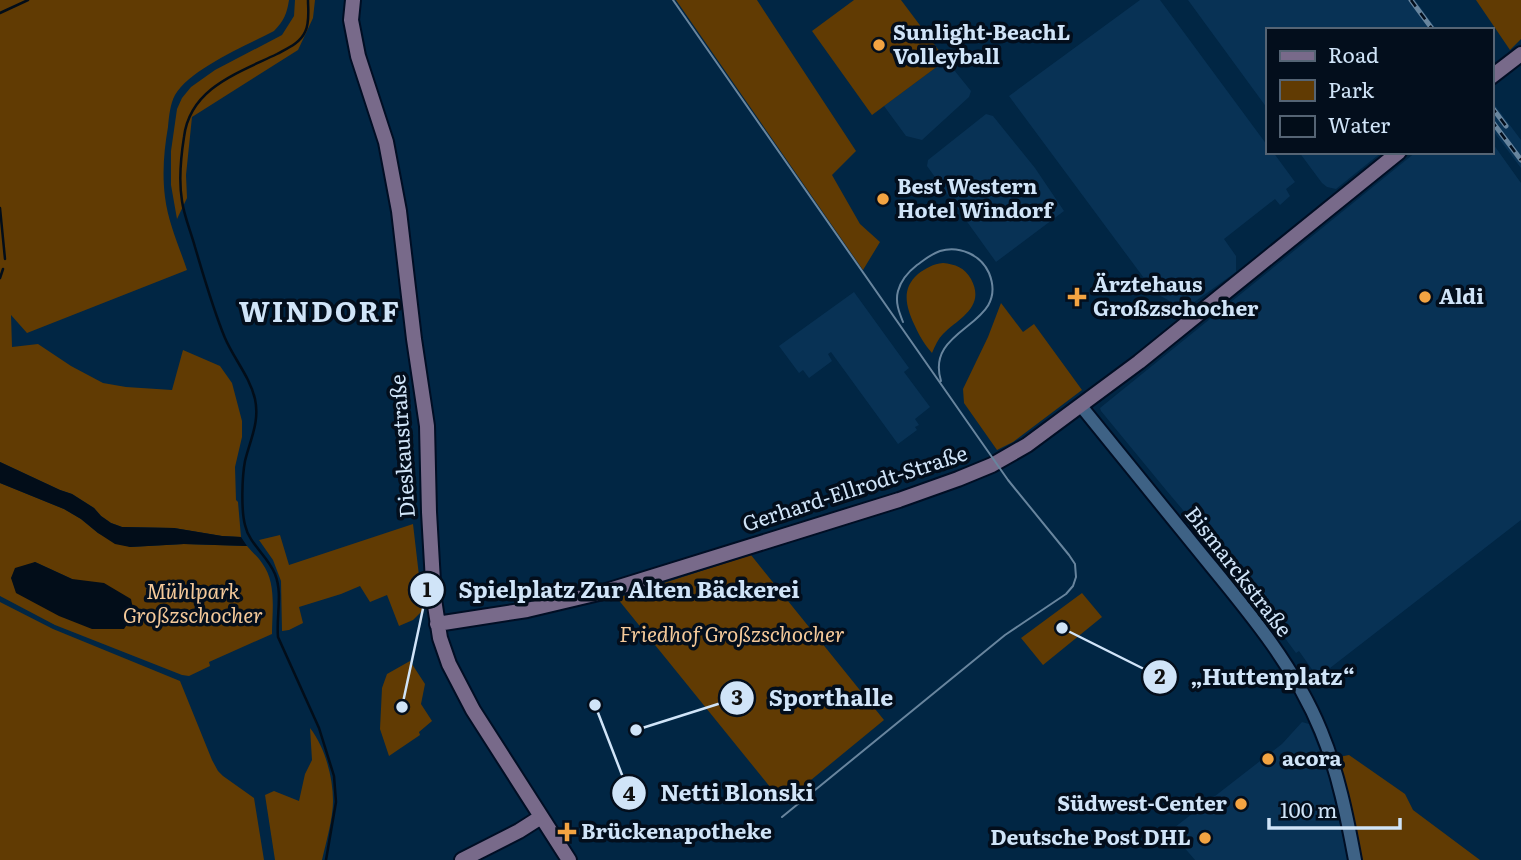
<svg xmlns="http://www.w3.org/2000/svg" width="1521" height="860" viewBox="0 0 1521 860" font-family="Literata,serif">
	<rect width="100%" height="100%" fill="#012644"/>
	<path fill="#083255" d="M 1140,0 L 1160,0 L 1267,145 L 1267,152 L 1273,152 L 1295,182 L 1286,189 L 1290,196 L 1280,205 L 1275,199 L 1224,239 L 1236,256 L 1236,272 L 1179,313 L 1168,300 L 1155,293 L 1009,96 Z
		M 1188,0 L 1415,0 L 1437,30 L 1267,30 L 1267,108 Z
		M 946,60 L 971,91 L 969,97 L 922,140 L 906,136 L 884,106 Z
		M 1491,100 L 1521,140 L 1521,168 L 1491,128 Z
		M 986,114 L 993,116 L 1035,168 L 1064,211 L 996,262 L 927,166 L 928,160 Z
		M 1491,141 L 1521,183 L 1521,520 L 1321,675 L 1316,675 L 1299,651 L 1296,653 L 1243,581 L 1166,490 L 1101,411 L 1100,408 L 1416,152 L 1491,152 Z
		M 1299,152 L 1382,152 L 1336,189 L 1327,187 L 1322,183 Z
		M 854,292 L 909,368 L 904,372 L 930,407 L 915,419 L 919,425 L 915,427 L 917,430 L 898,444 L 831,352 L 828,354 L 832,361 L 809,378 L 803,370 L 799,373 L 779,346 Z
		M 1302,722 L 1309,724 L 1327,768 L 1348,860 L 1195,860 L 1170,831 L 1282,744 Z"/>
	<path fill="#613b03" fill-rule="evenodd" d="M 0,0 L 289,0 C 287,13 284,21 274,31 C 247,45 190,69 175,95 C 170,104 169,117 168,127 C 164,150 162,173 165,197 C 168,222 179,246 187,270 L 27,333 L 11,315 L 12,347 L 38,344 L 71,366 L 103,383 L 126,387 L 172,390 L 183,350 L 220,366 L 232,383 L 242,421 L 242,437 L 235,467 L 236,500 L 238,502 L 241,537 L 222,536 L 174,528 L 122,527 L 111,523 L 101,516 L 94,508 L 72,494 L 60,490 L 0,462 Z
		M 295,0 L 315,0 L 313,18 L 298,50 L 192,117 L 186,175 L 187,198 L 177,219 L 171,185 L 171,151 L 177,109 L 182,98 L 191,87 L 215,70 L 282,35 L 294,16 Z
		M 676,0 L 757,0 L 856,151 L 832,175 L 860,224 L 880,242 L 863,270 Z
		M 854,0 L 901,0 L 946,60 L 872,115 L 812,31 Z
		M 1476,0 L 1521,0 L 1521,39 L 1510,50 Z
		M 943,263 C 955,264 965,268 971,279 C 986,307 959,318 943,334 C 938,339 935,346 932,353 C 924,344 919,335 914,324 C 906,306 901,289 918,274 C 926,268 933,264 943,263 Z
		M 1001,303 L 1023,332 L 1034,324 L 1082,390 L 1013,442 L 997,450 L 964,403 L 963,389 L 988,337 Z
		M 0,483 L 64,509 L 81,519 L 98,533 L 130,547 L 184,544 L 247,546 C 252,552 258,557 262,563 C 277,583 272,611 272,634 L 209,662 L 210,666 L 189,676 L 182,675 L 55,625 L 0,596 ZM 35,562 L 72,579 L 124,629 L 11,578 Z
		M 413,524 L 423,610 L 413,620 L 399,626 L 387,595 L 370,602 L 360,586 L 341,594 L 299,607 L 303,623 L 289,630 L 282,631 L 281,581 L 273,560 L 259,540 L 280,535 L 289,565 Z
		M 751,555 L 884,720 L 783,803 L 617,598 Z
		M 1082,593 L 1102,617 L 1043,665 L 1021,638 Z
		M 0,602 L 53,629 L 180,681 L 212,760 L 218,771 L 223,776 L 254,798 L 264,860 L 0,860 Z
		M 410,661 L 425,684 L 421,704 L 432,721 L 419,732 L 420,735 L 389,756 L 380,729 L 382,688 L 387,674 Z
		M 310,728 C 325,747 333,777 333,801 C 333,818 326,843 322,860 L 275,860 L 265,795 L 274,791 L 299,801 L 305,774 L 312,760 Z
		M 1349,755 L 1405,794 L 1413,810 L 1480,860 L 1360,860 L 1339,757 Z"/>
	<path fill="#020d19" d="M 0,462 L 60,490 L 72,494 L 94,508 L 101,516 L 111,523 L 122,527 L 174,528 L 222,536 L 241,537 L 247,546 L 184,544 L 130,547 L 115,544 L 98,533 L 81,519 L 64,509 L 0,483 Z
		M 35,562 L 72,579 L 104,583 L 131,599 L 134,614 L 124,629 L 92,629 L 59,616 L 16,593 L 11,578 L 15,568 Z"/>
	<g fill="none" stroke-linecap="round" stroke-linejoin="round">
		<path stroke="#020d19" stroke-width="2.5" d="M 308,0 C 308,9 310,23 305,32 C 300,43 288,48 277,54 C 238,73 190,88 184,137 C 181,156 179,183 182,201 C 184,216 191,232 195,247 C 204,277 213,309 225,338 C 234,359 250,377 255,399 C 260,422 250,440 245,461 C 242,477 241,510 245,525 C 249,544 268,556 275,574 C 283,594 276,616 278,637 L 319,728 L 334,776 L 336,802 L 326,860
			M 0,13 L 28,0
			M 0,208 L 5,259
			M 0,278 L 3,269"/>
		<defs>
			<path id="tertiary" d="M 1081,406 C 1121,456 1162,505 1202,555 C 1247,610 1294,665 1321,731 C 1338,772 1347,817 1355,860"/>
			<path id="secondary" d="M 353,0 L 351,20 L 358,56 L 386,142 L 399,211 L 414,339 L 427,426 L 429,512 L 434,599 L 440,638 L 449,664 L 473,710 L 569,860
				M 1491,77 L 1521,54
				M 437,624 L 527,610 L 603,592 L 899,500 L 958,479 L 992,465 L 1027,445 L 1139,362 L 1399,152
				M 462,860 L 519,831 L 541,817"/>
		</defs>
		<use href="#tertiary" stroke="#000e24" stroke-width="16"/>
		<use href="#secondary" stroke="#000e24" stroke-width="18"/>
		<use href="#tertiary" stroke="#3e6285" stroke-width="12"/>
		<use href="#secondary" stroke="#786a8a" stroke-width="14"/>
		<path stroke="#68859e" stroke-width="2" d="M 673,0 L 966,420 L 1008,480 L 1069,555 L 1075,564 L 1076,577 L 1073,586 L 1066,594 L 1005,635 L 782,817
			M 903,322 C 899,312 895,302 898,291 C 901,280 908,272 917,265 C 924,260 931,254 940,251 C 959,245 981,255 989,273 C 1011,327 924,326 941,381"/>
		<defs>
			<path id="rail" d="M 1411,0 L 1433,30
				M 1491,106 L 1506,126
				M 1491,120 L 1521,160"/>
		</defs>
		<use href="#rail" stroke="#68859e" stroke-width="5"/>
		<use href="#rail" stroke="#030e1c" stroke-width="2.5" stroke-dasharray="8" stroke-linecap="butt"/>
	</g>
	<g fill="#f3a442" stroke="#030e1c" stroke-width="2.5">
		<circle cx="879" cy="45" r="7"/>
		<circle cx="883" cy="199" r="7"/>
		<path d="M1073.5 286.5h7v7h7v7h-7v7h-7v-7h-7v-7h7z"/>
		<circle cx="1425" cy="297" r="7"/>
		<circle cx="1268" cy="759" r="7"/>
		<circle cx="1241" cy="804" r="7"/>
		<path d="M563.5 821.5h7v7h7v7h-7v7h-7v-7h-7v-7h7z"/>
		<circle cx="1205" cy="838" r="7"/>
	</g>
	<g text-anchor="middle" stroke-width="7" stroke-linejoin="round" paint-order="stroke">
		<g font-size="21" font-weight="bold" fill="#d0e4f8" stroke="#030e1c" text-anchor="start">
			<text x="893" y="40">Sunlight-BeachL<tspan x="893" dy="24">Volleyball</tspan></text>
			<text x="897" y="194">Best Western<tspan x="897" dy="24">Hotel Windorf</tspan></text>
			<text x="1093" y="292">Ärztehaus<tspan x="1093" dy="24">Großzschocher</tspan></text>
			<text x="1439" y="304">Aldi</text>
			<text x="1282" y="766">acora</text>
			<text x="1227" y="811" text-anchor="end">Südwest-Center</text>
			<text x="581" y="839">Brückenapotheke</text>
			<text x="1191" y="845" text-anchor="end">Deutsche Post DHL</text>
		</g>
		<g font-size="21" fill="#d0e4f8" stroke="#030e1c">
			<text transform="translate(403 446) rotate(-94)" y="7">Dieskaustraße</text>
			<text transform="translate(855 489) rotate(-18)" y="7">Gerhard-Ellrodt-Straße</text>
			<text transform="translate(1238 572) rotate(52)" y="7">Bismarckstraße</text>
		</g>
		<g font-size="21" font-style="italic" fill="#f4c99a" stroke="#030e1c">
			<text x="193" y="599">Mühlpark<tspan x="193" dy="24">Großzschocher</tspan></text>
			<text x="732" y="642">Friedhof Großzschocher</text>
		</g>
		<g font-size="28" font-weight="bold" letter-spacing="2" fill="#d0e4f8" stroke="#030e1c">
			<text x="320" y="322">WINDORF</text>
		</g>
	</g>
	<path fill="none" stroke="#d0e4f8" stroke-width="2.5" d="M402 707L427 590M1062 628L1160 677M636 730L737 698M595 705L629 793"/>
	<g fill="#d0e4f8" stroke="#030e1c" stroke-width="2.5">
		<circle cx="402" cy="707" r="7"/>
		<circle cx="1062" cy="628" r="7"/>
		<circle cx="636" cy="730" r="7"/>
		<circle cx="595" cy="705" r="7"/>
		<circle cx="427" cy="590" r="18"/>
		<circle cx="1160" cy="677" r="18"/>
		<circle cx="737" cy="698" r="18"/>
		<circle cx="629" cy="793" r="18"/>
	</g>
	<g font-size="21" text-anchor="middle" font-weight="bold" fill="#111">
		<text x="427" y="597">1</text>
		<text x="1160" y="684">2</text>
		<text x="737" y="705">3</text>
		<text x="629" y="801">4</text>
	</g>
	<g font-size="23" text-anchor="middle" font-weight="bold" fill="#d0e4f8" stroke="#030e1c" stroke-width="7" stroke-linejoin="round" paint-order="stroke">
		<text x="629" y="598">Spielplatz Zur Alten Bäckerei</text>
		<text x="1273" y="685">„Huttenplatz“</text>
		<text x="831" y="706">Sporthalle</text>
		<text x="737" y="801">Netti Blonski</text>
	</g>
	<rect x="1266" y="28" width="228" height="126" fill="#030e1c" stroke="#556474" stroke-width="2"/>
	<rect x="1280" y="51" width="35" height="10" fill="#786a8a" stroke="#556474" stroke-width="2"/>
	<text x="1328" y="63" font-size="21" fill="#d0e4f8">Road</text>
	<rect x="1280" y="80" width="35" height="21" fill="#613b03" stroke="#556474" stroke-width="2"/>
	<text x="1328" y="98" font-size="21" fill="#d0e4f8">Park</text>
	<rect x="1280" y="116" width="35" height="21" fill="#020d19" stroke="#556474" stroke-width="2"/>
	<text x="1328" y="133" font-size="21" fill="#d0e4f8">Water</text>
	<path d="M1269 818v10h131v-10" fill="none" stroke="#d0e4f8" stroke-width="3.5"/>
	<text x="1280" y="818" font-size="21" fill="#d0e4f8" stroke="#030e1c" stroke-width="5" paint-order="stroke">100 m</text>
</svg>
